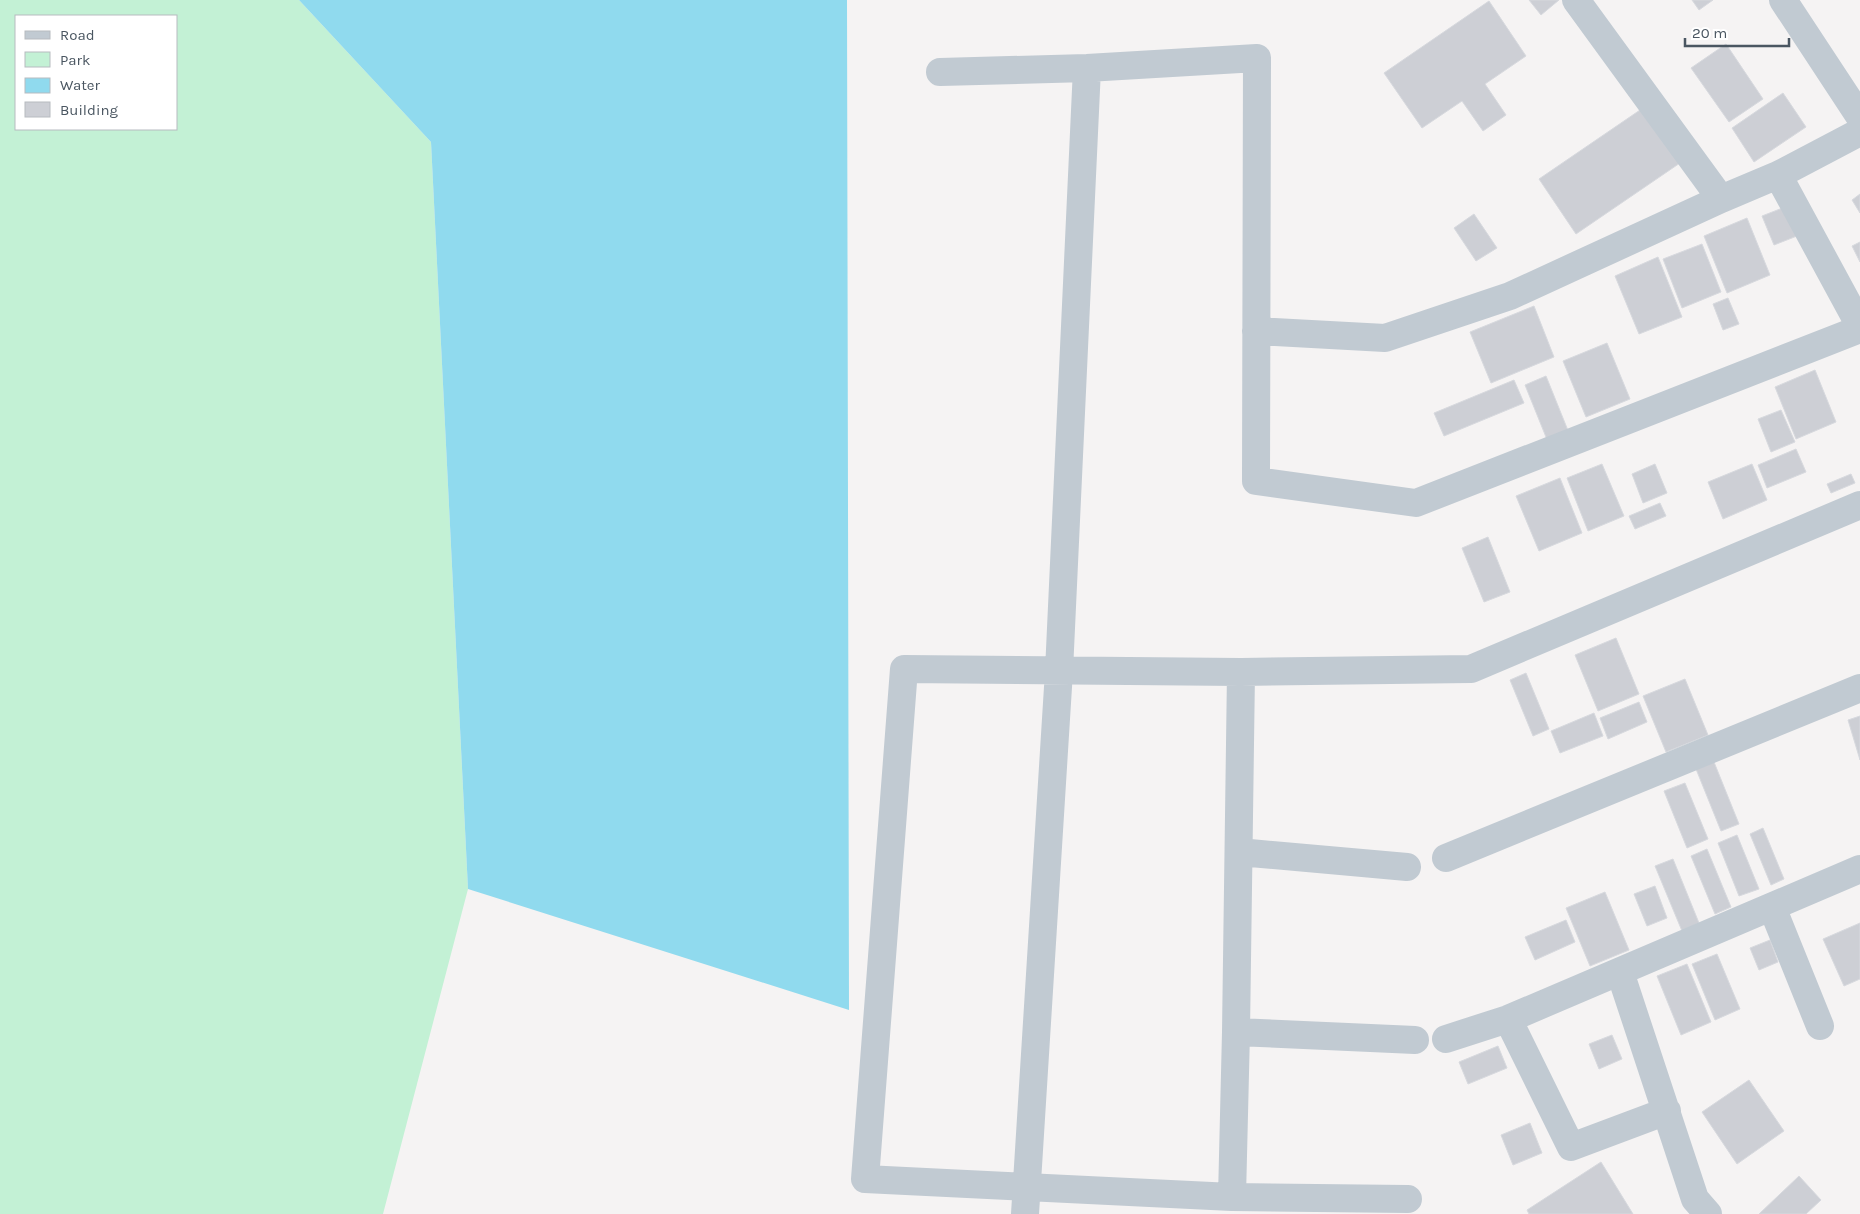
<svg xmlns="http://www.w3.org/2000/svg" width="1860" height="1214" viewBox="0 0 1860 1214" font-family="Karla,sans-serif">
	<rect width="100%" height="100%" fill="#f5f3f3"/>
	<path fill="#c3f1d5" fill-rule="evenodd" d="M 0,0 L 299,0 L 431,142 L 468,889 L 383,1214 L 0,1214 ZM 16,16 L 176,16 L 176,129 L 16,129 Z"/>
	<path fill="#90daee" d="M 299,0 L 847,0 L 849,1010 L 468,889 L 431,142 Z"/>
	<path fill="#cdcfd5" stroke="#d7d9de" d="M 1529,0 L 1559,0 L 1541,15 Z
		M 1692,0 L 1713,0 L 1699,10 Z
		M 1489,1 L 1526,56 L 1485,84 L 1506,115 L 1483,131 L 1462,101 L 1422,128 L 1384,73 Z
		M 1726,44 L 1763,99 L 1729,122 L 1691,68 Z
		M 1783,93 L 1806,127 L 1754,162 L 1732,128 Z
		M 1643,108 L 1680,163 L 1576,234 L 1539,179 Z
		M 1860,194 L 1860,213 L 1852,200 Z
		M 1785,207 L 1797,236 L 1774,245 L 1762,216 Z
		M 1474,214 L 1497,248 L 1476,261 L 1454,228 Z
		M 1747,218 L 1770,275 L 1727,293 L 1704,236 Z
		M 1860,242 L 1860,262 L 1852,246 Z
		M 1702,244 L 1721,292 L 1682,308 L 1663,259 Z
		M 1658,257 L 1682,317 L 1639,334 L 1615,276 Z
		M 1728,298 L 1739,324 L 1723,330 L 1713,304 Z
		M 1534,306 L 1554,357 L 1491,383 L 1470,332 Z
		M 1607,343 L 1630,399 L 1586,417 L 1563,361 Z
		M 1815,370 L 1836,422 L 1796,439 L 1775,387 Z
		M 1546,376 L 1569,433 L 1548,442 L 1525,385 Z
		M 1514,380 L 1524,403 L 1444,436 L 1434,413 Z
		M 1781,410 L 1795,442 L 1771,452 L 1758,419 Z
		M 1796,449 L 1806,472 L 1767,488 L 1758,465 Z
		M 1602,464 L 1624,516 L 1588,531 L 1567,478 Z
		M 1655,464 L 1667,493 L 1643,503 L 1632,474 Z
		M 1752,464 L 1767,500 L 1723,519 L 1708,482 Z
		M 1851,474 L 1855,483 L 1831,493 L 1827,484 Z
		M 1560,478 L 1582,533 L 1539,551 L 1516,496 Z
		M 1660,503 L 1666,516 L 1635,529 L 1629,516 Z
		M 1488,537 L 1510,592 L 1484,602 L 1462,548 Z
		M 1616,638 L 1639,694 L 1598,711 L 1575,655 Z
		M 1526,673 L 1549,729 L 1533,736 L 1510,680 Z
		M 1685,679 L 1708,735 L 1666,752 L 1643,696 Z
		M 1639,702 L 1647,722 L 1608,739 L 1600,718 Z
		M 1594,713 L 1603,736 L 1560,753 L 1551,731 Z
		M 1860,716 L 1860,760 L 1848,720 Z
		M 1714,762 L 1739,824 L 1721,831 L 1696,769 Z
		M 1685,783 L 1708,839 L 1687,848 L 1664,791 Z
		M 1763,828 L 1784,879 L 1771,885 L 1750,834 Z
		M 1737,835 L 1759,889 L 1739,896 L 1718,843 Z
		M 1707,849 L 1731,907 L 1715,914 L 1691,856 Z
		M 1673,859 L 1699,923 L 1682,931 L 1655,866 Z
		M 1655,886 L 1667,918 L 1647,926 L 1634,894 Z
		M 1605,892 L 1629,950 L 1590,966 L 1566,908 Z
		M 1566,920 L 1575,942 L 1535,960 L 1525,937 Z
		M 1860,923 L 1860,979 L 1844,986 L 1823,939 Z
		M 1770,940 L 1778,962 L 1759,970 L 1750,948 Z
		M 1717,954 L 1740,1009 L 1715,1020 L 1692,964 Z
		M 1687,964 L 1711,1022 L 1681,1035 L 1657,976 Z
		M 1612,1035 L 1622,1059 L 1599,1069 L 1589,1044 Z
		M 1498,1046 L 1507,1068 L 1468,1084 L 1459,1062 Z
		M 1749,1080 L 1784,1131 L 1737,1164 L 1702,1112 Z
		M 1530,1123 L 1542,1153 L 1513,1165 L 1501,1135 Z
		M 1601,1162 L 1633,1214 L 1529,1214 L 1527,1210 Z
		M 1799,1176 L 1821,1200 L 1806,1214 L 1759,1214 Z"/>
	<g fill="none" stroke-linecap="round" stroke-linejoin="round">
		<path stroke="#c1cad2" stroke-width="28" d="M 1576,0 L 1721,199
			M 1783,0 L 1860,117
			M 940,72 L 1087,68 L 1257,58 L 1256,481 L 1416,503 L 1860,329
			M 1860,132 L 1778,175 L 1860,326
			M 1256,331 L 1385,338 L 1510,296 L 1721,199 L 1778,175
			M 1239,852 L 1407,867
			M 1446,858 L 1860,688
			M 1772,907 L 1820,1026
			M 1620,972 L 1695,1199 L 1708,1214
			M 1508,1019 L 1571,1147 L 1667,1111
			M 1236,1032 L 1241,672
			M 1446,1039 L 1508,1019 L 1860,869
			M 1232,1197 L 1236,1032 L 1415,1040
			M 1408,1199 L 1232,1197 L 865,1179 L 904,669 L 1241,672 L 1471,669 L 1860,505
			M 1025,1214 L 1059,671 L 1087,68"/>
	</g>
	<rect x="15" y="15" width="162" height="115" fill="#ffffff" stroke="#b7bbc0"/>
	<rect x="25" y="31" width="25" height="8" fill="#c1cad2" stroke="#b7bbc0"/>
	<text x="60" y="40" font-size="15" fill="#4a5661">Road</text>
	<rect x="25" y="52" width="25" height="15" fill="#c3f1d5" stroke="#b7bbc0"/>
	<text x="60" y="65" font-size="15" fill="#4a5661">Park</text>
	<rect x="25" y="78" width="25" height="15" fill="#90daee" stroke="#b7bbc0"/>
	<text x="60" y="90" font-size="15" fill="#4a5661">Water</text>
	<rect x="25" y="102" width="25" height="15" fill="#cdcfd5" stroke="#b7bbc0"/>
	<text x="60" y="115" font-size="15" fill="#4a5661">Building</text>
	<path d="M1685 38v8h104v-8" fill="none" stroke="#4a5661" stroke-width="2.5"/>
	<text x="1692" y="38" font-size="15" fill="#4a5661" stroke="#ffffff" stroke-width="4" paint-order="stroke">20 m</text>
</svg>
